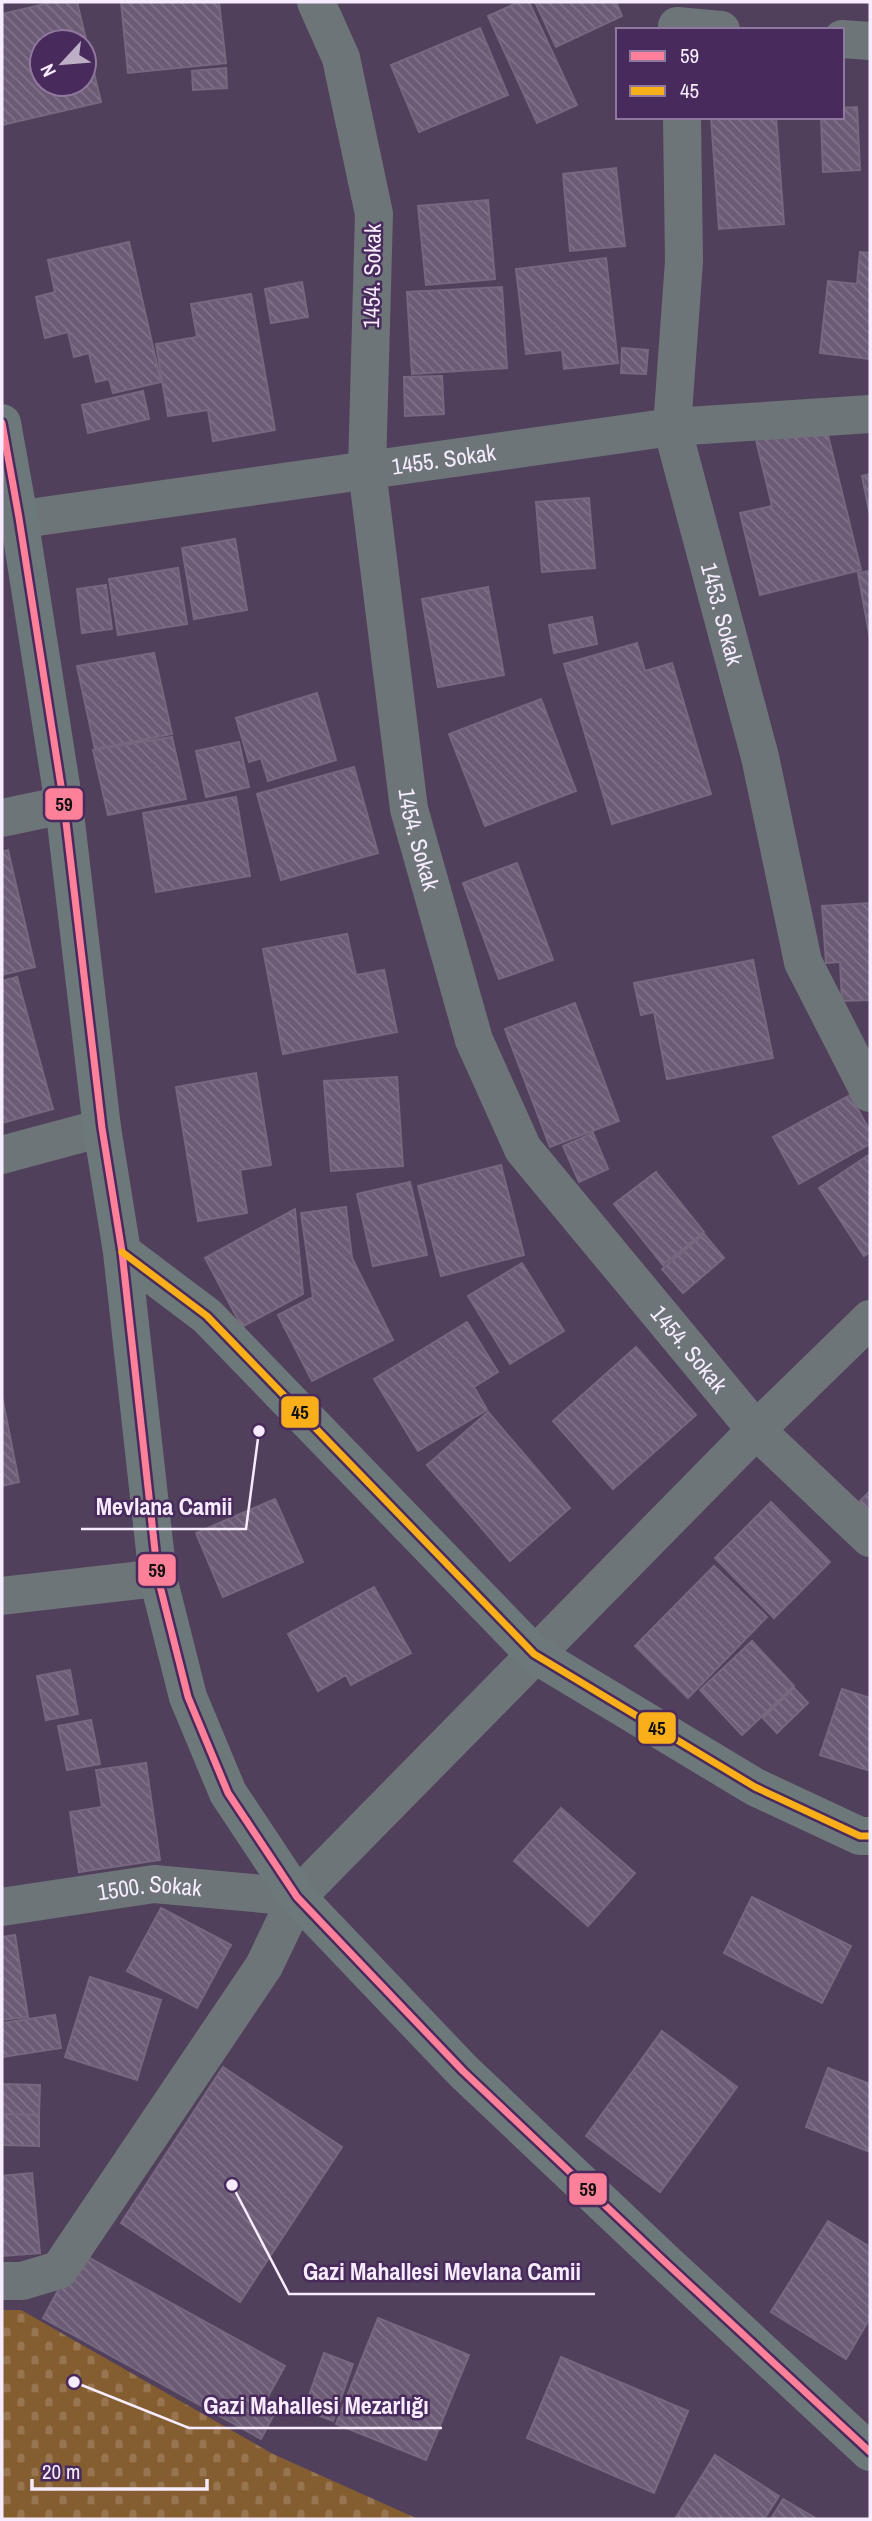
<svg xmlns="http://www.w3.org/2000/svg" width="872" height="2521" viewBox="0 0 872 2521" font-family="'Archivo Narrow',sans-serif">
	<defs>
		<pattern id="cemetery-stones" width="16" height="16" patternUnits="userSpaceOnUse" patternTransform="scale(1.75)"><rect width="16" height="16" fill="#845e31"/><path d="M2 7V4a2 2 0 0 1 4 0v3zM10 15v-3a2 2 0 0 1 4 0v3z" fill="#967550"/></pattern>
		<pattern id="building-back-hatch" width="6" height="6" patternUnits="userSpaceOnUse" patternTransform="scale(1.75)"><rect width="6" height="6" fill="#6b5b75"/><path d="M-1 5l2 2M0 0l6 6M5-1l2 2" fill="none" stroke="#81738a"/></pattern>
	</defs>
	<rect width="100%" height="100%" fill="#51405b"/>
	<path fill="url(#cemetery-stones)" d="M 2,2310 L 21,2310 L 273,2454 L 418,2519 L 2,2519 Z"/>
	<path fill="url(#building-back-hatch)" stroke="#76687f" stroke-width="2" fill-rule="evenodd" d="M 53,2 L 77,2 L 101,102 L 2,125 L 2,14 ZM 42,42 L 84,42 L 84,84 L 42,84 Z
		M 121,2 L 219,2 L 226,63 L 128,73 Z
		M 519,2 L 529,2 L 577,105 L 537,123 L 488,16 Z
		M 535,2 L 616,2 L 622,16 L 556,47 Z
		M 480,28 L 508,95 L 419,132 L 391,65 Z
		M 226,68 L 227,88 L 193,90 L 192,71 Z
		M 857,107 L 860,170 L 823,172 L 821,117 L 842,117 L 842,108 Z
		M 711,117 L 776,117 L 784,224 L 719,229 Z
		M 616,168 L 625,246 L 570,251 L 563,174 Z
		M 488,200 L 495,279 L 426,285 L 418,206 Z
		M 129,242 L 161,382 L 113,393 L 109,379 L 96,382 L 89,353 L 74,357 L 68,332 L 45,338 L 36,297 L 55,292 L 48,260 Z
		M 860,252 L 870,253 L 870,359 L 820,353 L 828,281 L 857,284 Z
		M 606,258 L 618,363 L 564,369 L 562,350 L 526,354 L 516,269 Z
		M 302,282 L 308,317 L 271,323 L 265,289 Z
		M 502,287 L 507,368 L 412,374 L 407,292 Z
		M 251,294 L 275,430 L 213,441 L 208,410 L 168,416 L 156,344 L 197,337 L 191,304 Z
		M 622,348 L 648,350 L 646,374 L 621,373 Z
		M 442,376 L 444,414 L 405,416 L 404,377 Z
		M 143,391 L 149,419 L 88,433 L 82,405 Z
		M 825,423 L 861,570 L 760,595 L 740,513 L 772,506 L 756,440 Z
		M 870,474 L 870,516 L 862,476 Z
		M 589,498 L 595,568 L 542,572 L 536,502 Z
		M 235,539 L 247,610 L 194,619 L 182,548 Z
		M 178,568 L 187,624 L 118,635 L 109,579 Z
		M 870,571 L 870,639 L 858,573 Z
		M 106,585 L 112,629 L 82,633 L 77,589 Z
		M 488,587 L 504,675 L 438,687 L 422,599 Z
		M 592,617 L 597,644 L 554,653 L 549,625 Z
		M 637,643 L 645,671 L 672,663 L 711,794 L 612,824 L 564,664 Z
		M 154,653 L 172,734 L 95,749 L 77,666 Z
		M 317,693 L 336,760 L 268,781 L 261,758 L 249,762 L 236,718 Z
		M 541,699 L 576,791 L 485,826 L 449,734 Z
		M 172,737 L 186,799 L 108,815 L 93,750 Z
		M 239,742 L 249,787 L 206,797 L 196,751 Z
		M 354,767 L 378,853 L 281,880 L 257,794 Z
		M 236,797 L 250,876 L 156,892 L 143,813 Z
		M 8,850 L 35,967 L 2,975 L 2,852 Z
		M 517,863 L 553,960 L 499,979 L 463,883 Z
		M 870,903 L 870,1000 L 842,1001 L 840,962 L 826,963 L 822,906 Z
		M 347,934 L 356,975 L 384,970 L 397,1032 L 283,1054 L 263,949 Z
		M 753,960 L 773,1058 L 667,1079 L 654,1012 L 641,1015 L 634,983 Z
		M 17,977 L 53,1109 L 2,1123 L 2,981 Z
		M 575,1003 L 619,1121 L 550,1147 L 505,1029 Z
		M 256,1073 L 271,1165 L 240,1170 L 247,1213 L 198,1221 L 176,1087 Z
		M 397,1077 L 403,1166 L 331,1171 L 324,1081 Z
		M 850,1095 L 870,1131 L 870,1144 L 799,1184 L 773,1137 Z
		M 593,1133 L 608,1169 L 579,1182 L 563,1146 Z
		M 870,1154 L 870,1252 L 864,1256 L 819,1188 Z
		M 501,1165 L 524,1255 L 441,1276 L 418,1186 Z
		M 656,1172 L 704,1232 L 663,1265 L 614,1204 Z
		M 410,1182 L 427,1255 L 373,1266 L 357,1194 Z
		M 346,1207 L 352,1258 L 393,1340 L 312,1381 L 278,1315 L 313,1297 L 301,1213 Z
		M 295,1209 L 303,1294 L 242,1327 L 205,1258 Z
		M 704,1234 L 724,1258 L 683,1293 L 662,1269 Z
		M 522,1263 L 564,1331 L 510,1364 L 468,1296 Z
		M 467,1322 L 498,1372 L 474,1387 L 487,1410 L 418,1451 L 374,1379 Z
		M 636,1347 L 696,1415 L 613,1489 L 553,1421 Z
		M 2,1396 L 19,1482 L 2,1486 Z
		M 488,1412 L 570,1508 L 510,1561 L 427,1465 Z
		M 870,1491 L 870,1517 L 858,1503 Z
		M 275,1499 L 303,1562 L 223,1597 L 196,1533 Z
		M 771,1502 L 830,1562 L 774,1618 L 715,1558 Z
		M 714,1566 L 767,1617 L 688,1698 L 635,1646 Z
		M 374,1587 L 411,1653 L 351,1685 L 346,1675 L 318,1691 L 288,1634 Z
		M 752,1641 L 794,1686 L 742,1735 L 700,1690 Z
		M 70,1670 L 78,1714 L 46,1720 L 37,1676 Z
		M 794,1688 L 808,1703 L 777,1733 L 763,1718 Z
		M 842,1689 L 870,1698 L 870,1771 L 820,1755 Z
		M 91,1720 L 100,1764 L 67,1770 L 58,1726 Z
		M 146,1763 L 160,1860 L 79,1872 L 70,1812 L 102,1807 L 96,1770 Z
		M 561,1808 L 635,1873 L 588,1926 L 514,1861 Z
		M 752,1897 L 851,1946 L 822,2003 L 724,1953 Z
		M 161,1908 L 231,1945 L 197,2008 L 127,1971 Z
		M 15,1935 L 28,2017 L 2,2020 L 2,1937 Z
		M 90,1977 L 161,2000 L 137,2080 L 65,2057 Z
		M 55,2015 L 61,2048 L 2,2057 L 2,2023 Z
		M 662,2031 L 737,2087 L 660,2192 L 586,2136 Z
		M 223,2067 L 342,2147 L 240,2302 L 121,2223 Z
		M 828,2068 L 870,2084 L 870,2152 L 806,2127 Z
		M 2,2084 L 40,2085 L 39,2115 L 2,2114 Z
		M 2,2114 L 39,2115 L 39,2146 L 2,2145 Z
		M 32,2173 L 40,2253 L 2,2256 L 2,2176 Z
		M 828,2221 L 870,2247 L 870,2318 L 846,2359 L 771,2312 Z
		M 79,2252 L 285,2366 L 266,2400 L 278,2407 L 261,2439 L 43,2318 Z
		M 378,2318 L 469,2355 L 426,2460 L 336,2424 Z
		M 324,2353 L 353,2364 L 333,2421 L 304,2410 Z
		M 561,2357 L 688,2411 L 654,2493 L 527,2438 Z
		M 715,2455 L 779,2496 L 764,2519 L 675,2519 Z
		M 783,2499 L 817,2519 L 771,2519 Z"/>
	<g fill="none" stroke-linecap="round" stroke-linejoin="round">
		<g stroke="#6d7579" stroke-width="38">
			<path id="s1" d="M 316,2 L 341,58 L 374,214 L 367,470 L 409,809 L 474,1040 L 523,1149 L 756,1430 L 870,1538"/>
			<path d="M 677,26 L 721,30"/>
			<path d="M 842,39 L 870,41"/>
			<path id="s2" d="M 682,117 L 684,261 L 672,427 L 760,757 L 803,962 L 870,1093"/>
			<path id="s3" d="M 2,522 L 672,427 L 870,414"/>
			<path d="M 2,818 L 64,805"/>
			<path d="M 2,1155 L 102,1128"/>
			<path d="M 2,1596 L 158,1578"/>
			<path id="s4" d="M 2,1907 L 154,1884 L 297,1897"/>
			<path d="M 2,2281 L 22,2281 L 59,2270 L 264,1966 L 297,1897 L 756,1430 L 870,1319"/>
		</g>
		<path stroke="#6d787b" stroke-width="38" d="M 2,423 L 19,518 L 64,805 L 102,1128 L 122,1252 L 158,1578 L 188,1697 L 228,1793 L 297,1897 L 463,2071 L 665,2262 L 870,2452
			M 122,1252 L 207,1316 L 534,1654 L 755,1787 L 860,1836 L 870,1836"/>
		<defs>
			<path id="bus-1" d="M 2,423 L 19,518 L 64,805 L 102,1128 L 122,1252 L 158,1578 L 188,1697 L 228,1793 L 297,1897 L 463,2071 L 665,2262 L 870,2452"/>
			<path id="bus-2" d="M 122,1252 L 207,1316 L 534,1654 L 755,1787 L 860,1836 L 870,1836"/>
		</defs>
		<use href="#bus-1" stroke="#492a5c" stroke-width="12"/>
		<use href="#bus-2" stroke="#492a5c" stroke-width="12"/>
		<use href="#bus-1" stroke="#ff8098" stroke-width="7"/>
		<use href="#bus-2" stroke="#f9af1a" stroke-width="7"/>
	</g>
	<g text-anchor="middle" stroke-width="5" stroke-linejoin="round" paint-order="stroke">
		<g font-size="23" fill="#f7ecff" stroke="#492a5c">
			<text transform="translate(372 276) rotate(-89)" y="8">1454. Sokak</text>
			<text dy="8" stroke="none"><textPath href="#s3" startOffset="446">1455. Sokak</textPath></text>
			<text dy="8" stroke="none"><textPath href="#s2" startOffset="504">1453. Sokak</textPath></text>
			<text dy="8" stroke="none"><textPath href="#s1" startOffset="850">1454. Sokak</textPath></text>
			<text dy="8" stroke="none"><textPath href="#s1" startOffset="1438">1454. Sokak</textPath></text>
			<text dy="8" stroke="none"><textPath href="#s4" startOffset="149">1500. Sokak</textPath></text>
		</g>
	</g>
	<path fill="none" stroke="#f7ecff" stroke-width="2.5" d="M259 1431L246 1529H81M232 2185L289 2294H595M74 2382L189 2428H442"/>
	<g fill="#f7ecff" stroke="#492a5c" stroke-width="2.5">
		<circle cx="259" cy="1431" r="7"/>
		<circle cx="232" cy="2185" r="7"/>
		<circle cx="74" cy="2382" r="7"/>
	</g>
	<g font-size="24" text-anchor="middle" font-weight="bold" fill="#f7ecff" stroke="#492a5c" stroke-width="5" stroke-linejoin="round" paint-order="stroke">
		<text x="164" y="1515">Mevlana Camii</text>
		<text x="442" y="2280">Gazi Mahallesi Mevlana Camii</text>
		<text x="316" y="2414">Gazi Mahallesi Mezarlığı</text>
	</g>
	<g stroke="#492a5c" stroke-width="2.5">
		<rect x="44" y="787" width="40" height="34" rx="7" fill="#ff8098"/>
		<rect x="280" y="1395" width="40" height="34" rx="7" fill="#f9af1a"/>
		<rect x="137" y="1553" width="40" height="34" rx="7" fill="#ff8098"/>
		<rect x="637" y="1711" width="40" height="34" rx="7" fill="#f9af1a"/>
		<rect x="568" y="2172" width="40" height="34" rx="7" fill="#ff8098"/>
	</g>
	<g font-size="19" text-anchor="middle" font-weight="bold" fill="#111">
		<text x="64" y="811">59</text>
		<text x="300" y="1419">45</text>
		<text x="157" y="1577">59</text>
		<text x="657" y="1735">45</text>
		<text x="588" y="2196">59</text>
	</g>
	<rect width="872" height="2521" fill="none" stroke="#f7ecff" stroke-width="7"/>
	<rect x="616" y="28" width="228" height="91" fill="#492a5c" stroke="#8f789d" stroke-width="2"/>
	<rect x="630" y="51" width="35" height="10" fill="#ff8098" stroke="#8f789d" stroke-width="2"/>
	<text x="680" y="63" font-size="21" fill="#f7ecff">59</text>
	<rect x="630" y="86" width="35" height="10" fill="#f9af1a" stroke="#8f789d" stroke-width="2"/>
	<text x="680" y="98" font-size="21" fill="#f7ecff">45</text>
	<g transform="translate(63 63) rotate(244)"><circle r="33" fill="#492a5c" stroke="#8f789d" stroke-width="2"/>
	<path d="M0-5L12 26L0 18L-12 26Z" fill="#bdb0c6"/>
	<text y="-10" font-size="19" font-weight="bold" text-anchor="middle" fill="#f7ecff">N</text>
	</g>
	<path d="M32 2479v10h175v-10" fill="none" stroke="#f7ecff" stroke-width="3.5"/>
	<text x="42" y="2479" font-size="21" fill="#f7ecff" stroke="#492a5c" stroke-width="5" paint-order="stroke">20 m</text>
</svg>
